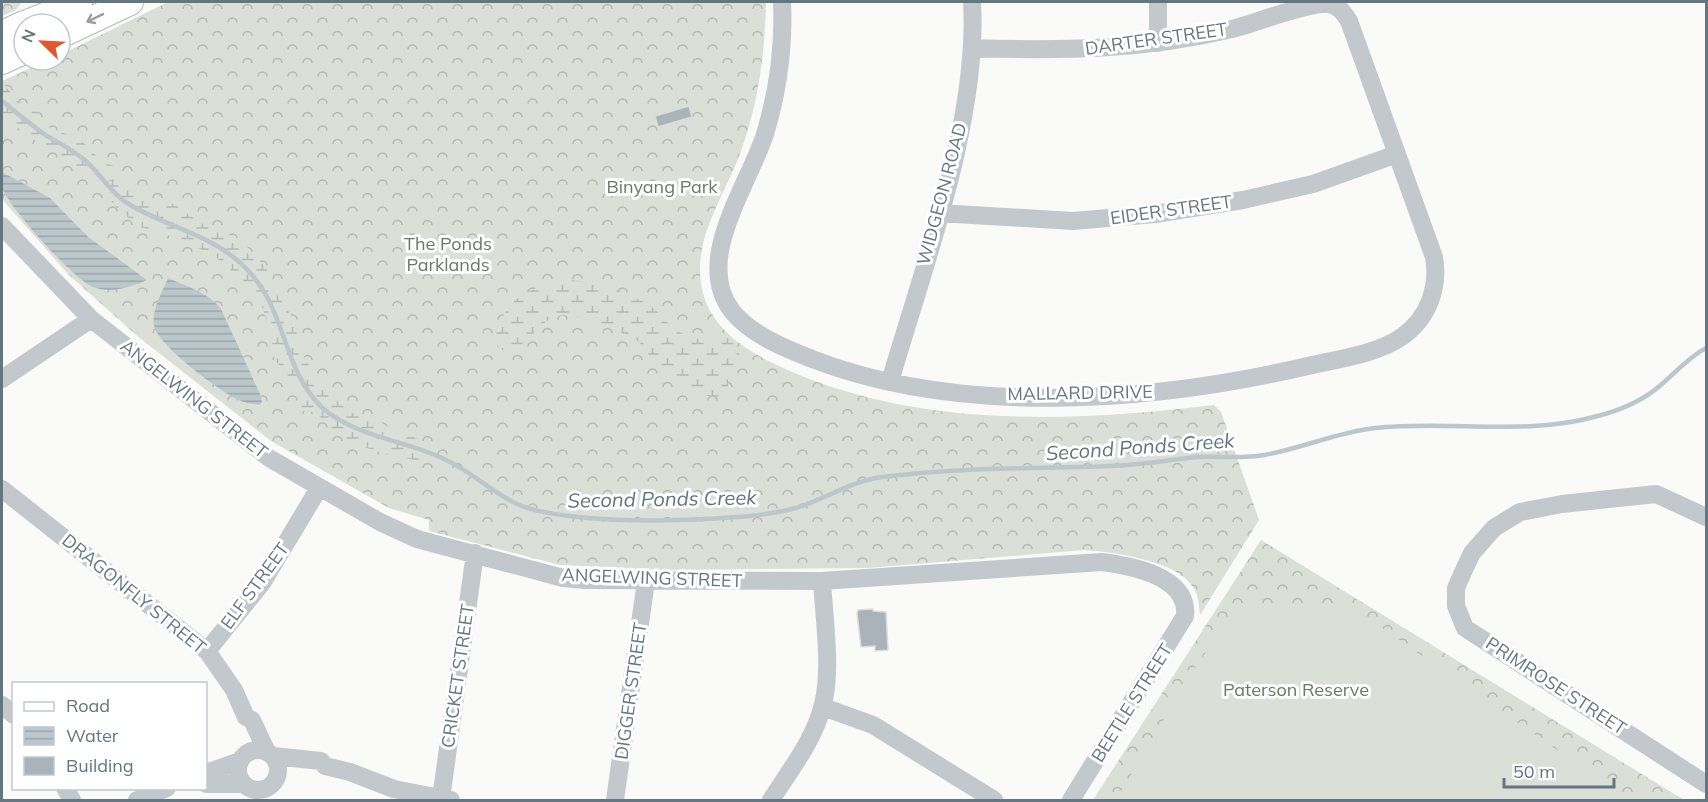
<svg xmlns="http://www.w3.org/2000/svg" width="1708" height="802" viewBox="0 0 1708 802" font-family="Mulish,sans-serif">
	<defs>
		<pattern id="forest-crowns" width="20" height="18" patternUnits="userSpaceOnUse" patternTransform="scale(1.5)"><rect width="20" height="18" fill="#dadfd7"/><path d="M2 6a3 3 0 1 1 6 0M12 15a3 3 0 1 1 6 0" fill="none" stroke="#b4b9b4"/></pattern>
		<pattern id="wetland-marsh" width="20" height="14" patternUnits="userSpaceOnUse" patternTransform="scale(1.5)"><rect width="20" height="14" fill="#dadfd7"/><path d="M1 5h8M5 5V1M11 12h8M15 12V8" fill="none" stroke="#b4b9b4"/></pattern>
		<pattern id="water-rules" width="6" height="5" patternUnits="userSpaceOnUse" patternTransform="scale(1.5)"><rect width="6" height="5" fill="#bbc7cb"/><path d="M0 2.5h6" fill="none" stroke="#9ca6aa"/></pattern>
	</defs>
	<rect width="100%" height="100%" fill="#fafaf8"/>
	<path fill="url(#forest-crowns)" d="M 2,2 L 22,2 L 16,10 L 2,16 Z
		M 168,2 L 766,2 C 765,51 759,101 742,148 C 729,187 701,225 700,267 C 699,321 738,347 783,368 C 918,429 1071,422 1214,405 L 1221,412 L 1259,520 L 1200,615 C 1199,605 1199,596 1193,587 C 1176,560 1113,552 1084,550 L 868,568 L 664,570 L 560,565 L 429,531 L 429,520 L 389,508 L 271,441 L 136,335 L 68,274 L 2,199 L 2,81 L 48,60 L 60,60 L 60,55 Z
		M 1261,540 L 1684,800 L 1093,800 Z"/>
	<path fill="url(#wetland-marsh)" d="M 2,83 L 22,104 L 40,114 C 43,133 65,130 78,139 C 94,150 96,161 117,167 L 117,172 L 84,176 L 53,150 L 34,140 L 2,116 Z
		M 129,178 L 148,202 L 174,204 L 201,223 L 241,240 L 266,268 L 275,291 L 292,317 L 305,360 L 329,394 L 352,413 L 381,422 L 399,436 L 408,435 L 421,440 L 419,461 C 395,456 360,449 339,435 C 326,426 319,408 302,411 L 298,399 L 299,388 L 275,360 L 269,325 L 259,299 L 245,282 L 213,255 L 171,236 L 140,227 L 118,209 L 95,183 Z
		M 563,280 C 592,280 627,291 652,307 C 659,312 663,318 669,324 C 687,341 707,341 730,338 L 741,357 L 728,374 L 728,389 L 717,397 C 691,395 672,383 655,364 C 650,358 647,350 642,345 C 631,334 581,315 565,315 C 538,316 529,349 505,352 C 493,343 493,337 499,324 C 513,293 532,289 563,280 Z"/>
	<path fill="#dadfd7" d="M 1352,607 L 1613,789 L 1606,800 L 1116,800 L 1194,669 L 1225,625 L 1244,612 L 1264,609 Z"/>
	<path fill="url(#water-rules)" d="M 2,172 L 50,198 L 88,237 L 147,280 C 131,287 111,294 93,287 C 74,280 12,210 3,190 C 0,185 1,177 2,172 Z
		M 168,278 C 186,286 209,293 221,309 L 260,394 L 262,402 L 259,405 C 251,404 244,403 237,399 C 218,390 159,346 154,326 C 151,310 163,291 168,278 Z"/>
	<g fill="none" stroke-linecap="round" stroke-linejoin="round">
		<path stroke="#bbc7cb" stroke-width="4.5" d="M 2,101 C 17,113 31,125 47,136 C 61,144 75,151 87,162 C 101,175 111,193 127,203 C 162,225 205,233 237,260 C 286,301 279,357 315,400 C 343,435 406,440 444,459 C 471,471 491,492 517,504 C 567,527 738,523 792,509 C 823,501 850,481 882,477 C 959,467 1034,469 1111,466 C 1140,465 1168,460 1197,457 C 1219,456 1242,459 1264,455 C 1301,449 1337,432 1375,428 C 1448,420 1523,436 1594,417 C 1619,411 1643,401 1662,384 C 1677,371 1689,357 1706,348"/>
	</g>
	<path fill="#aab3b9" stroke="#dcdcda" stroke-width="1.5" d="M 689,106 L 692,117 L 658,127 L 655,116 Z
		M 873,609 L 873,611 L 886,612 L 888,650 L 875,651 L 875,646 L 861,647 L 857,613 L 858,610 Z"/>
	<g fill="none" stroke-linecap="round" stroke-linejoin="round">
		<defs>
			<path id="secondary" d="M 25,24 L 79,2
				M 2,34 L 24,24
				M 60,35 L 130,2
				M 2,61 L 24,51"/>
		</defs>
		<use href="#secondary" stroke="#b3babf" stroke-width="28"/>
		<path stroke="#c3c8cc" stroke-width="18" d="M 782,2 C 784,46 778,91 765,134 C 748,187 693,260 732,311 C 751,335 785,348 812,359 C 963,417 1154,402 1308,366 C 1338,359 1378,354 1403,336 C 1429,317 1439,287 1434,257 L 1349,21 C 1344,13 1339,6 1329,4 C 1311,1 1253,24 1232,29 C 1145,50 1060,51 972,48
			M 1158,2 L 1158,43
			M 939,213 L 1073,221 L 1155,214 L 1243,200 L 1313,184 L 1397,154
			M 2,226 L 91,319 L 269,458 L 380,522 L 417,539 L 563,578 L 585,580 L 822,581 L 1102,562 C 1132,566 1189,576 1185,616 L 1071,800
			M 2,379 L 91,319
			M 890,382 C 923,267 979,121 972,2
			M 2,489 L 207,651 L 234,690 L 246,717 L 252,720 L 267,752
			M 1706,517 L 1656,494 L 1562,504 L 1520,512 L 1494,528 L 1472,553 L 1463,572 L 1456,588 L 1456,606 L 1465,628 L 1706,784
			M 207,651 L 262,583 L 319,488
			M 2,705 L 14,715
			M 823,707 L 873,725 L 994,800
			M238 770a20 20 0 1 1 40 0a20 20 0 1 1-40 0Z
			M 273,756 L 321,761 L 325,766 L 350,772 L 394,789 L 451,800
			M 206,773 L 240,761
			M 206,784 L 243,784
			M 65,788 L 72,800
			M 441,799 L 475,553
			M 137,800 L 167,788
			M 615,800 L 646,581
			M 771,800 C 790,770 815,739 823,704 C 832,669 824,618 822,581"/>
		<use href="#secondary" stroke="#fff" stroke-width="26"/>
	</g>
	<defs><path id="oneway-shaft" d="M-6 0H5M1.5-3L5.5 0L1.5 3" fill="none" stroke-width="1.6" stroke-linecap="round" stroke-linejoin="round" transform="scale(1.5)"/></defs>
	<use stroke="#939fa8" href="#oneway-shaft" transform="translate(95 18) rotate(154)"/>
	<g text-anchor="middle" stroke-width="6" stroke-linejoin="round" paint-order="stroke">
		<g font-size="18" fill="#657683" stroke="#fff">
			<text transform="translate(1156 39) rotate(-8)" y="6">DARTER STREET</text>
			<text transform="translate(942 194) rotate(-75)" y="6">WIDGEON ROAD</text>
			<text transform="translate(1171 210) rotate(-8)" y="6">EIDER STREET</text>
			<text transform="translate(1080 393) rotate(-1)" y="6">MALLARD DRIVE</text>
			<text transform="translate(194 399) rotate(38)" y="6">ANGELWING STREET</text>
			<text transform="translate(652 578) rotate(2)" y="6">ANGELWING STREET</text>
			<text transform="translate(255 586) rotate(-54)" y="6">ELF STREET</text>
			<text transform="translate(134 594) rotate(39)" y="6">DRAGONFLY STREET</text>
			<text transform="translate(458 676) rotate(-82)" y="6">CRICKET STREET</text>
			<text transform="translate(1556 686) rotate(33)" y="6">PRIMROSE STREET</text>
			<text transform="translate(631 691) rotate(-82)" y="6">DIGGER STREET</text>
			<text transform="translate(1132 703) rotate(-58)" y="6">BEETLE STREET</text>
		</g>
		<g font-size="18" fill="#687a64" stroke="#fff">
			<text x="662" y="193">Binyang Park</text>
			<text x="448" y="250">The Ponds<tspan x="448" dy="21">Parklands</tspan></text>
			<text x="1296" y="696">Paterson Reserve</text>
		</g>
		<g font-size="20" font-style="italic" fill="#60757c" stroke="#fff">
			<text transform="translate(1140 447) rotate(-4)" y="7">Second Ponds Creek</text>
			<text transform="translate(662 499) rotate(-1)" y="7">Second Ponds Creek</text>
		</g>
	</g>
	<rect width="1708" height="802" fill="none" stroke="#657683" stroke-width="6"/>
	<rect x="12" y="682" width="195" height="108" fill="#ffffff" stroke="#c1c8cd" stroke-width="1.5"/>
	<rect x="24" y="702" width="30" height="9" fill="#ffffff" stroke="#c1c8cd" stroke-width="1.5"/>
	<text x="66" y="712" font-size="18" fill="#657683">Road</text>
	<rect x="24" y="727" width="30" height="18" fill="url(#water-rules)" stroke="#c1c8cd" stroke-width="1.5"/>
	<text x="66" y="742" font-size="18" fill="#657683">Water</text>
	<rect x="24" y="757" width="30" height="18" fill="#aab3b9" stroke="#c1c8cd" stroke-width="1.5"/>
	<text x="66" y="772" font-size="18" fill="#657683">Building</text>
	<g transform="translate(42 42) rotate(294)"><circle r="28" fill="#ffffff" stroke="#c1c8cd" stroke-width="1.5"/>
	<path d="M0-4.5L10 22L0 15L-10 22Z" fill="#e4572e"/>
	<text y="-9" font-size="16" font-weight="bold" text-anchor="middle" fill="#657683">N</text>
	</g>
	<path d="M1504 778v9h110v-9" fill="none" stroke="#657683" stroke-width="3"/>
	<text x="1513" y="778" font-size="18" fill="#657683" stroke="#ffffff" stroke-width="4.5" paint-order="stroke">50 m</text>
</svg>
